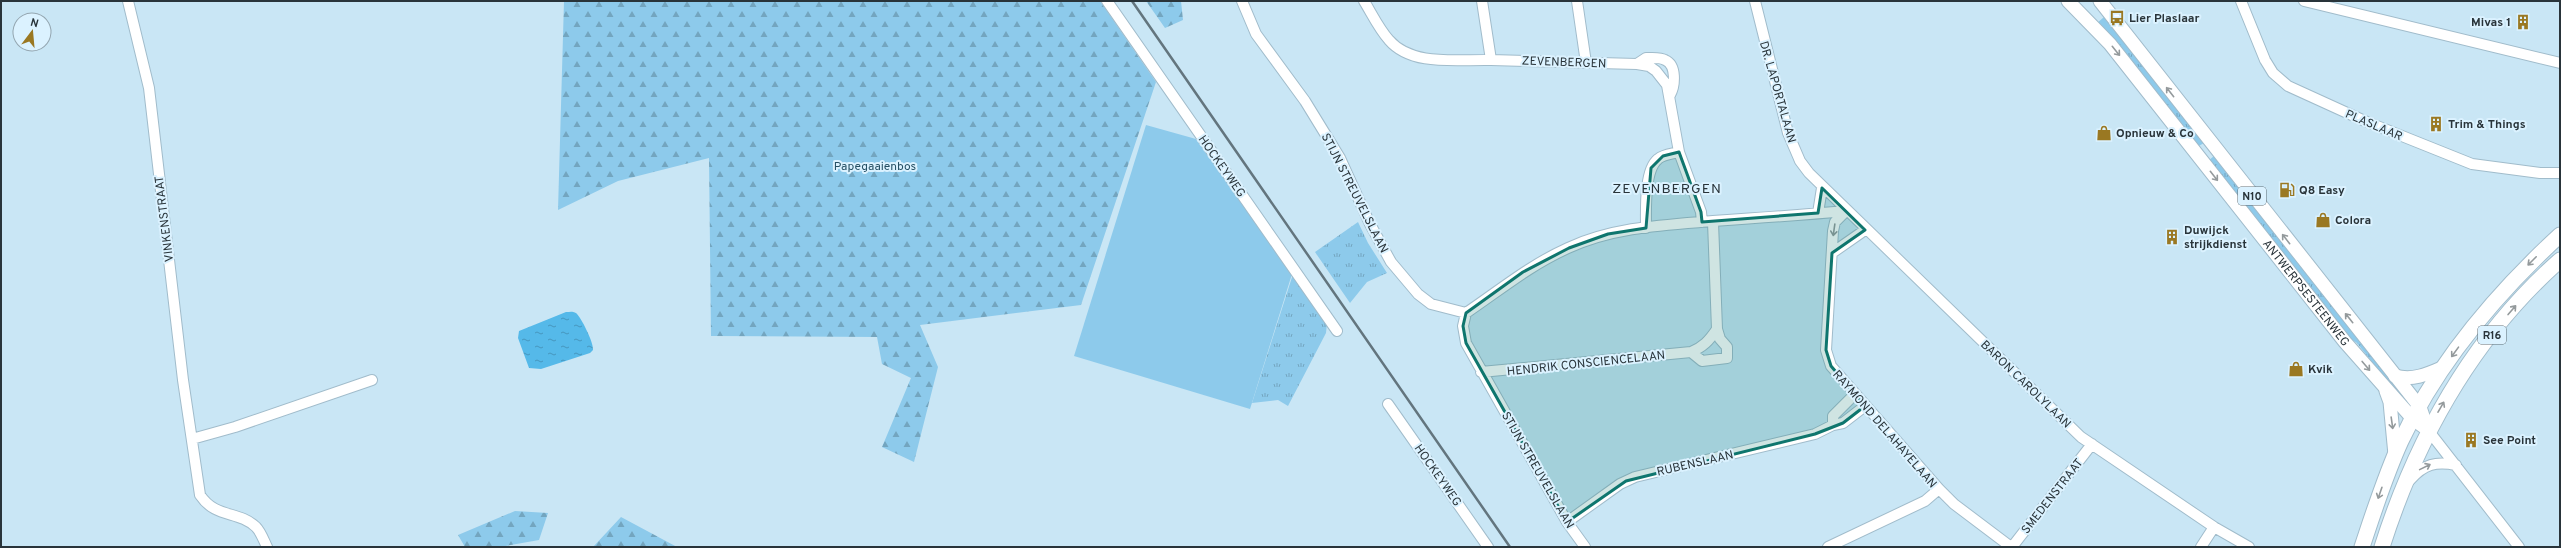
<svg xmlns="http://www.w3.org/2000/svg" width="2561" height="548" viewBox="0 0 2561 548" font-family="Overpass,sans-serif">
	<defs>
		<pattern id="grass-tufts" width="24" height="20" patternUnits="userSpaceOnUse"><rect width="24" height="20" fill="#8dcaeb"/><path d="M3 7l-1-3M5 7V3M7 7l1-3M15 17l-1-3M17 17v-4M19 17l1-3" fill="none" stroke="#73a5bf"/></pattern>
		<pattern id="forest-firs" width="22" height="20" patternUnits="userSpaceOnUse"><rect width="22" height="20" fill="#8dcaeb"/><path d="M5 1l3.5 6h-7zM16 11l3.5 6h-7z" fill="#73a5bf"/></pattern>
		<pattern id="water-ripples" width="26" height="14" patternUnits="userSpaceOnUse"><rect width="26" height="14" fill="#55b9e9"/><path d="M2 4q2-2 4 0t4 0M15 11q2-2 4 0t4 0" fill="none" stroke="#4697be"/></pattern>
	</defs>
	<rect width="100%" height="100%" fill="#c9e6f5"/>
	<path fill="url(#grass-tufts)" d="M 2104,17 L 2204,143 L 2197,147 L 2096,24 Z
		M 2214,156 L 2403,394 L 2400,397 L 2357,343 L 2346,336 L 2208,161 Z
		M 1358,222 L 1368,243 L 1387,273 L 1367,282 L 1350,303 L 1315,252 Z
		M 1293,274 L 1327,323 L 1326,333 L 1288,406 L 1278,400 L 1252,403 Z"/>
	<path fill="url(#forest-firs)" d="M 564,1 L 1100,1 L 1156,82 L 1081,305 L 920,325 L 938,367 L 914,462 L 882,447 L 911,378 L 882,364 L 877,337 L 711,336 L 709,158 L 618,181 L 558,210 Z
		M 1146,1 L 1181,1 L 1183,20 L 1165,28 Z
		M 515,511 L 548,513 L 539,540 L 500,547 L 465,547 L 458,535 Z
		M 621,517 L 677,547 L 593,547 Z"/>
	<path fill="#8dcaeb" d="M 1146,125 L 1196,139 L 1292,274 L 1250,409 L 1074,356 Z"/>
	<path fill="url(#water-ripples)" d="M 566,312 C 570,312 572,311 576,313 C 581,317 594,343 593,350 L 590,353 L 541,369 L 529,368 L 518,338 L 519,331 Z"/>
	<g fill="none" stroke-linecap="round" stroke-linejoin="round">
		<defs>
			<path id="minor" d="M 128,1 L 149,88 L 183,380 L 200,495 C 216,519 238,510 256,527 C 261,532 264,541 267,547
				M 1107,1 L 1337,331
				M 1242,1 L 1256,34 L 1305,101 L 1340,158 L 1370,224 L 1391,262 L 1418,294 L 1431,304 L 1466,313
				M 1364,1 C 1372,14 1379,29 1389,40 C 1412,67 1458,59 1491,60 L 1482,1
				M 1577,1 L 1586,63
				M 1755,1 L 1788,133 L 1800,161 L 1809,173 L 2081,437 L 2214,527 L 2249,547
				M 2241,1 L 2265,60 L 2273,73 L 2288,86 L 2367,122 L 2472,164 L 2540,173 L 2560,173
				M 2304,1 L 2560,63
				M 1491,60 L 1637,64 L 1649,66 L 1656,71 L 1667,85 L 1679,152 L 1701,212 L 1702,222
				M 1637,64 L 1646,58 C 1652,58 1660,57 1665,60 C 1677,65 1675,86 1670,95
				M 1846,211 L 1835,222 L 1833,231 L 1826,350 L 1831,366 L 1939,489 L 1954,504 L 2011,547
				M 1818,213 L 1822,188
				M 1646,228 C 1646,210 1644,170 1658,159 C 1664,154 1672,154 1679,152
				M 1832,253 L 1865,230
				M 1466,313 C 1500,290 1530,265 1568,248 C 1613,227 1664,225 1713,221 C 1758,218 1802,215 1846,211
				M 1466,313 L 1463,326 L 1466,343 L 1567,522 L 1585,547
				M 1691,352 L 1702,361 L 1727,358 L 1727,347 L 1720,339 L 1717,329
				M 1481,372 L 1691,352 C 1703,347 1709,341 1717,329 L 1713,222
				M 1388,404 L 1488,547
				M 1833,425 L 1833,416 L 1855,394
				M 2428,430 L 2519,547
				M 192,439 L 235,427 L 372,380
				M 2410,480 C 2424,464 2436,461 2456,465
				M 1567,522 L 1620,484 L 1635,477 L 1815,434 L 1833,425 L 1843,423 L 1865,406
				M 1828,547 L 1925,501 L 1939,489
				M 2012,547 L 2092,444
				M 2201,547 L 2214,527"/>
			<g id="major">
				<path id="s1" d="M 2068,1 L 2110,44 L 2345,342 L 2413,419 L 2428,430"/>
				<path d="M 2100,1 L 2420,407 L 2423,416"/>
				<path d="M 2395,376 C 2413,381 2428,374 2444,367"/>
				<path d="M 2386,391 L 2390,402 L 2395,455"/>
			</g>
			<path id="highway" d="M 2362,547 C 2374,511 2385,476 2401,441 C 2438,362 2497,293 2560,235
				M 2382,547 C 2417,437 2473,337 2560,260"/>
		</defs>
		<use href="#minor" stroke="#a1bccb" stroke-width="12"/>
		<use href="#major" stroke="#a1bccb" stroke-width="15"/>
		<use href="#highway" stroke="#a1bccb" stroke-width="17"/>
		<use href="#minor" stroke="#fff" stroke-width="10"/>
		<use href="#major" stroke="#fff" stroke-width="13"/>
		<use href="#highway" stroke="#fff" stroke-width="15"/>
		<path stroke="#63757e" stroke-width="2.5" d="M 1132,1 L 1510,547"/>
	</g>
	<defs><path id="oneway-shaft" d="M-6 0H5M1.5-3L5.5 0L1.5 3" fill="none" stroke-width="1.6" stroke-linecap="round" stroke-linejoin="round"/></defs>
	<g stroke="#949a9c">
		<use href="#oneway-shaft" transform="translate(2116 51) rotate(51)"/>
		<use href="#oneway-shaft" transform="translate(2170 92) rotate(-128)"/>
		<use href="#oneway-shaft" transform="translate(2214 176) rotate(52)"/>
		<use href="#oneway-shaft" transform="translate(1834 230) rotate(98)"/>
		<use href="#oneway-shaft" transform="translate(2286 239) rotate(-128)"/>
		<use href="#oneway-shaft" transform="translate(2532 261) rotate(135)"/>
		<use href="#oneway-shaft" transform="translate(2512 310) rotate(-49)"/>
		<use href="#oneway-shaft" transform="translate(2349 318) rotate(-129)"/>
		<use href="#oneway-shaft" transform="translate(2455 352) rotate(126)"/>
		<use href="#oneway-shaft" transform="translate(2366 366) rotate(50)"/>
		<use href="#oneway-shaft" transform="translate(2441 407) rotate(-60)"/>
		<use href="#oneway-shaft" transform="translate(2392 423) rotate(82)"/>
		<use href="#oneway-shaft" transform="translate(2425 467) rotate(-26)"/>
		<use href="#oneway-shaft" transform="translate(2380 493) rotate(109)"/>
	</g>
	<path fill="#0f766e" fill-opacity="0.2" stroke="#0f766e" stroke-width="3" stroke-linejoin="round" d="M 1679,152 L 1701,212 L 1702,222 L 1818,213 L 1822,188 L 1865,230 L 1832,253 L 1826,350 L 1831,366 L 1865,406 L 1843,423 L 1815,434 L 1626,481 L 1567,522 L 1466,343 L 1463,326 L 1466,313 L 1523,272 L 1569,248 L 1608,234 L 1646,228 L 1651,168 L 1663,156 Z"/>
	<defs>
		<symbol id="bus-bare" viewBox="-9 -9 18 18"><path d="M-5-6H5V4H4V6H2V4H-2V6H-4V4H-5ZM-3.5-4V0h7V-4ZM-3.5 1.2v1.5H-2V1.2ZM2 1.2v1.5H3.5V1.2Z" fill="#9a7822" stroke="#dbf2ff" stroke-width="2.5" paint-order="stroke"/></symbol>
		<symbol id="building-bare" viewBox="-9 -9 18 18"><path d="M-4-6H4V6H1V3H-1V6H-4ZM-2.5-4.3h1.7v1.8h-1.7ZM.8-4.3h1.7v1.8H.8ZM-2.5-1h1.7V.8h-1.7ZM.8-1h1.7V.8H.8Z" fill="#9a7822" stroke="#dbf2ff" stroke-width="2.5" paint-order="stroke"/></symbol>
		<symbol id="shop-bare" viewBox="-9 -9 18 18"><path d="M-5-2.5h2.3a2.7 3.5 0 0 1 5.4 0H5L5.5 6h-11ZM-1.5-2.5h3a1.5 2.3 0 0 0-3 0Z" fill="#9a7822" stroke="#dbf2ff" stroke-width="2.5" paint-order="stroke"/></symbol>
		<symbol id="fuel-bare" viewBox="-9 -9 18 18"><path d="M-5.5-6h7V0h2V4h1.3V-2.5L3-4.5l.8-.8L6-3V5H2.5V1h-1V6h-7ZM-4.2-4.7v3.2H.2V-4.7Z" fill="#9a7822" stroke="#dbf2ff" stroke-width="2.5" paint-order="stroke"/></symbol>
	</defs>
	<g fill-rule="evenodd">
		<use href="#bus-bare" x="2106" y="7" width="22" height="22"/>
		<use href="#building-bare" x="2512" y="11" width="22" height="22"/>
		<use href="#building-bare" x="2425" y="113" width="22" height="22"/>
		<use href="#shop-bare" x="2093" y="122" width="22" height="22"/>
		<use href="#fuel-bare" x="2276" y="179" width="22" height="22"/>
		<use href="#shop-bare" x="2312" y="209" width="22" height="22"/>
		<use href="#building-bare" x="2161" y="226" width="22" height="22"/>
		<use href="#shop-bare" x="2285" y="358" width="22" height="22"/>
		<use href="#building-bare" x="2460" y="429" width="22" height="22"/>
	</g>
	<g text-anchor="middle" stroke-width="4" stroke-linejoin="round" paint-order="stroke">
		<g fill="#dbf2ff" stroke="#5e6d75" stroke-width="1">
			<rect x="2238" y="187" width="28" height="18" rx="3"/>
			<rect x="2478" y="326" width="28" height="18" rx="3"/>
		</g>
		<g font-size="11" font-weight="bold" fill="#29343a">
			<text x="2252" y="200">N10</text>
			<text x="2492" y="339">R16</text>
		</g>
		<g font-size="12" font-weight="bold" fill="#29343a" stroke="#dbf2ff" text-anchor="start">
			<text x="2129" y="22">Lier Plaslaar</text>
			<text x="2511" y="26" text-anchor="end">Mivas 1</text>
			<text x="2448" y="128">Trim &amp; Things</text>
			<text x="2116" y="137">Opnieuw &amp; Co</text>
			<text x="2299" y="194">Q8 Easy</text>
			<text x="2335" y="224">Colora</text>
			<text x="2184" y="234">Duwijck<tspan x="2184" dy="14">strijkdienst</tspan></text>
			<text x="2308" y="373">Kvik</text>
			<text x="2483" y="444">See Point</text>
		</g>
		<g font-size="12" fill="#29343a" stroke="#dbf2ff">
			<text transform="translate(1564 62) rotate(2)" y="4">ZEVENBERGEN</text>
			<text transform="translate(1778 92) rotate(74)" y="4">DR. LAPORTALAAN</text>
			<text transform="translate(2374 125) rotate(23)" y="4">PLASLAAR</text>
			<text transform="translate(1222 166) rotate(55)" y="4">HOCKEYWEG</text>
			<text transform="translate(1355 193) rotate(63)" y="4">STIJN STREUVELSLAAN</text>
			<text transform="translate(164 219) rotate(-97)" y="4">VINKENSTRAAT</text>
			<text dy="4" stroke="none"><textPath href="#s1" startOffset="377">ANTWERPSESTEENWEG</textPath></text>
			<text transform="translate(1586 363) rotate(-6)" y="4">HENDRIK CONSCIENCELAAN</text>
			<text transform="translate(2026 384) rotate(44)" y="4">BARON CAROLYLAAN</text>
			<text transform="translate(1885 429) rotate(49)" y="4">RAYMOND DELAHAYELAAN</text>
			<text transform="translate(1695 463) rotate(-13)" y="4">RUBENSLAAN</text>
			<text transform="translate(1538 470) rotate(60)" y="4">STIJN STREUVELSLAAN</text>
			<text transform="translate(1438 475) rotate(55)" y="4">HOCKEYWEG</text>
			<text transform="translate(2052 496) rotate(-52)" y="4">SMEDENSTRAAT</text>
		</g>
		<g font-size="12" fill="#265064" stroke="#dbf2ff">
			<text x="875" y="170">Papegaaienbos</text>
		</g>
		<g font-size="14" letter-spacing="1" fill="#29343a" stroke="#dbf2ff">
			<text x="1667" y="193">ZEVENBERGEN</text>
		</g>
	</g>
	<rect width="2561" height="548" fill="none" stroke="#29343a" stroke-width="4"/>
	<g transform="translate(32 32) rotate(16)"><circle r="19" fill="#dbf2ff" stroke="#94a6b0"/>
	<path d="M0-3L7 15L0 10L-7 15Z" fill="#9a7822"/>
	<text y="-6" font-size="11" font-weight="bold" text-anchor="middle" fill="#29343a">N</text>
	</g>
</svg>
